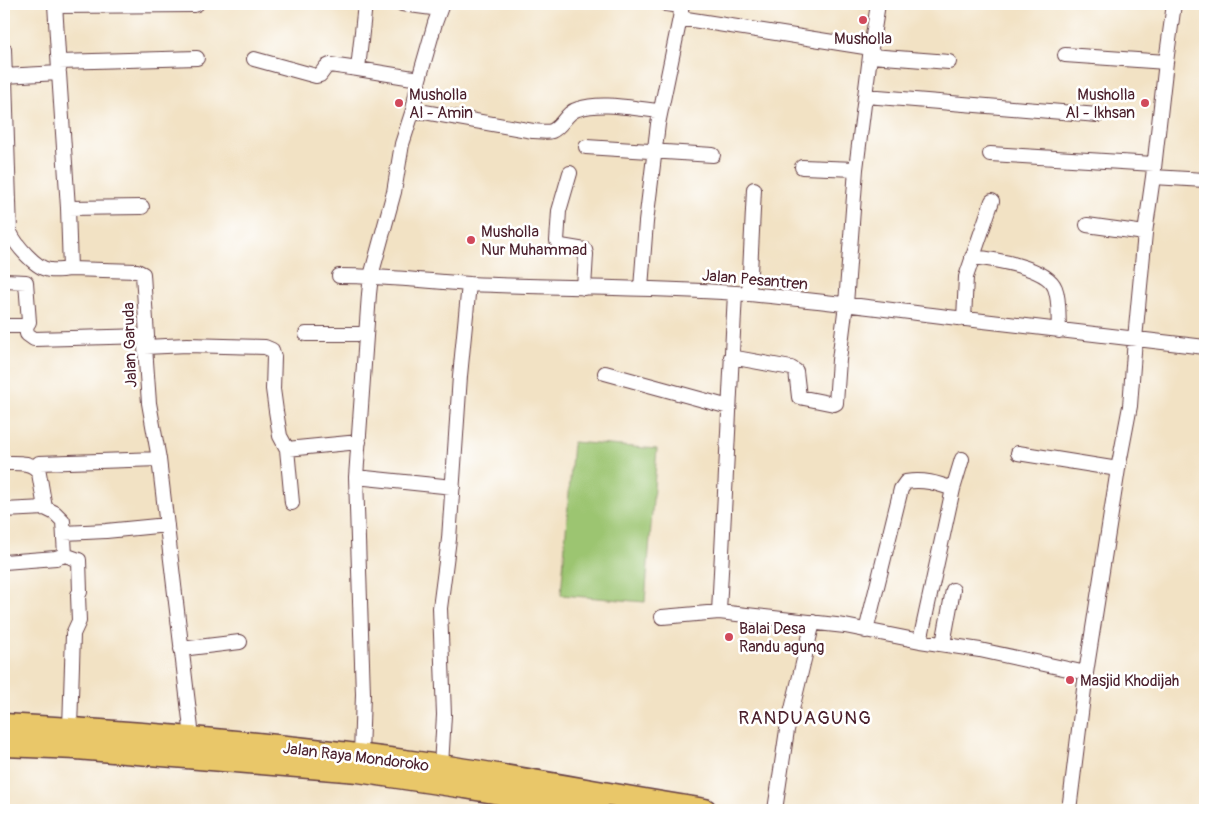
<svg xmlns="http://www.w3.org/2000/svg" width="1209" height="814" viewBox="0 0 1209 814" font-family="Pangolin,sans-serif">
	<rect width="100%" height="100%" fill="#fff"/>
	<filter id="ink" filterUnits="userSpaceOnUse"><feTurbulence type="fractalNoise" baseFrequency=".02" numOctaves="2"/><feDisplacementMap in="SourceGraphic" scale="10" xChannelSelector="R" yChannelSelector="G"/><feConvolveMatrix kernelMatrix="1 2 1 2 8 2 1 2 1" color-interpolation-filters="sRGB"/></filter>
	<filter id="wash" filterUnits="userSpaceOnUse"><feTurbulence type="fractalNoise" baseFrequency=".0096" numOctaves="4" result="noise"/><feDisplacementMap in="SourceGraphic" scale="20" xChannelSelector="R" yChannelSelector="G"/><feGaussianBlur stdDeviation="1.12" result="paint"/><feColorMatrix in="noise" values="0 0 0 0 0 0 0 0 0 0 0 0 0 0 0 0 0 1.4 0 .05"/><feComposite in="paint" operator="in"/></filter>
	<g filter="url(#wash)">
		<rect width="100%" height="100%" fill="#f2e2c4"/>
		<path fill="#9cc571" stroke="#73724e" d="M 573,442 L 657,449 L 645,602 L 561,595 Z"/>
	</g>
	<g filter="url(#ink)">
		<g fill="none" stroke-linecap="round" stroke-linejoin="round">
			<defs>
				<path id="minor" d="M 55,4 L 59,70
					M 365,4 L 358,69 L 419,79
					M 402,4 L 440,9
					M 666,4 L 681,6
					M 56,6 L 194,5 L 197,4
					M 680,18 L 871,48 L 856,169 L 846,304 L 839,360 L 836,403 L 834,404 L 799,397 L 796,371 L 791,368 L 731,357
					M 871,48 L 878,4
					M 4,49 L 10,232 C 15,244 36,269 50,270 C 56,271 63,270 70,269
					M 1065,55 L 1166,62
					M 871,56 L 949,62
					M 254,59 L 316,76 L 320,75 L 326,67 L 330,65 L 358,69
					M 59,62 L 197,58
					M 4,76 L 59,73 L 68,208 L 70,269 L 137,271 L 143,274 L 147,336 L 145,347 L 149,403 L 159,459 L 192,737
					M 866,96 L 1098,115
					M 413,110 L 533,131 C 538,131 547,133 552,131 C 563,126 566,112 578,109 C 603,101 634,109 660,111
					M 586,147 L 713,155
					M 990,154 L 1154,164
					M 802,167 L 856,169
					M 570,173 L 559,211 L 557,241 L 561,246 L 585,250 L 586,254 L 584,288
					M 1153,177 L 1205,180
					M 68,208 L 142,207
					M 1087,225 L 1145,233
					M 972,257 C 992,259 1047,267 1055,288 C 1060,300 1058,318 1059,331
					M 339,276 C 383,276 426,281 470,284 C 559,288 648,287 736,293 C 813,299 890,310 966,319 C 1046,329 1126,338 1205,347
					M 4,281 L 26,282 L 29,322 L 26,326 L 4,326
					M 641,288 L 646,222 L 658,124 L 680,18 L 682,4
					M 749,294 L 754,189
					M 964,319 L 966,277 L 992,201
					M 26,326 L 27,334 L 34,339 L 147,336
					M 306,334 L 366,334
					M 145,347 L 187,345 L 265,347 L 272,350 L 274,357 L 273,389 L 276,411 L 280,436 L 287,449 L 292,503
					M 605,373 L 729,407
					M 287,449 L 359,442
					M 1018,453 L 1118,469
					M 4,463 C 16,463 33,461 39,473 L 45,508
					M 39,463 L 159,459
					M 356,477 L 453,487
					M 953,489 L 962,459
					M 4,510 L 45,508
					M 64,533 L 106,531 L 167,525
					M 65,555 L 79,560 L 80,592 L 78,595 L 79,621 L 73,634 L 70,728
					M 4,562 L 56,558 L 65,555 L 63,521 L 55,513 L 45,508
					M 719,612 L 735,293
					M 662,617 L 719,612 L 845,626 L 920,641 L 980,650 L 1086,673
					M 866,631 L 901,489 L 906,482 C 923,479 937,483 953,489 L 920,641
					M 943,644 L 953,590
					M 181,649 L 240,642
					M 361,755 L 363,694 L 356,477 L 369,294 L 371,276 L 394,192 L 402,144 L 413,110 L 419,79 L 435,23 L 442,4
					M 441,766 L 444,715 L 440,608 L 449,539 L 460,376 L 469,284
					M 775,810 L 787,730 L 813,622
					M 1069,810 L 1086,673 L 1118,469 L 1130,406 L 1135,339 L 1145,233 L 1153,177 L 1166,62 L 1174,4"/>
				<path id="trunk" d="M 4,725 C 150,733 295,745 440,766 C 528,779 616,796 705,810
					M 4,745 L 76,748 L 358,771 L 465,787 L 598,810"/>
			</defs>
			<use href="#minor" stroke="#633c42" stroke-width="16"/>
			<use href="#trunk" stroke="#633c42" stroke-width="25"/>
			<use href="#minor" stroke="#fff" stroke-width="14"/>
			<use href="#trunk" stroke="#e9c769" stroke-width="22"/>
		</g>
	</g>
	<g fill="#d1495b" stroke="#fff" stroke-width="2">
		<circle cx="863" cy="20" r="5"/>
		<circle cx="399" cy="103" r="5"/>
		<circle cx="1145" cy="103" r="5"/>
		<circle cx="471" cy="240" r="5"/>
		<circle cx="729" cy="637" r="5"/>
		<circle cx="1070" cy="680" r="5"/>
	</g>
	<g text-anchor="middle" stroke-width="5" stroke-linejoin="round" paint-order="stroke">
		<g font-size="16" fill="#4a1f2b" stroke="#fff" text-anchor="start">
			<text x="863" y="44" text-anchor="middle">Musholla</text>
			<text x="409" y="100">Musholla<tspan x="409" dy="18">Al - Amin</tspan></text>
			<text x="1135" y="100" text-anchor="end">Musholla<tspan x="1135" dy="18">Al - Ikhsan</tspan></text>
			<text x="481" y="237">Musholla<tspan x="481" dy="18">Nur Muhammad</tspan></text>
			<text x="739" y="634">Balai Desa<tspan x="739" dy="18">Randu agung</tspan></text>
			<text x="1080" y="686">Masjid Khodijah</text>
		</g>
		<g font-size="16" fill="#4a1f2b" stroke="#fff">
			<text transform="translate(755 279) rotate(5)" y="6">Jalan Pesantren</text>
			<text transform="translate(129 345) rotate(-92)" y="6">Jalan Garuda</text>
			<text transform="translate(356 756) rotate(7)" y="6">Jalan Raya Mondoroko</text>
		</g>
		<g font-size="19" letter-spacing="1" fill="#4a1f2b" stroke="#fff">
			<text x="805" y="724">RANDUAGUNG</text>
		</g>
	</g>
	<rect width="1209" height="814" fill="none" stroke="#fff" stroke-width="20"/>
</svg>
